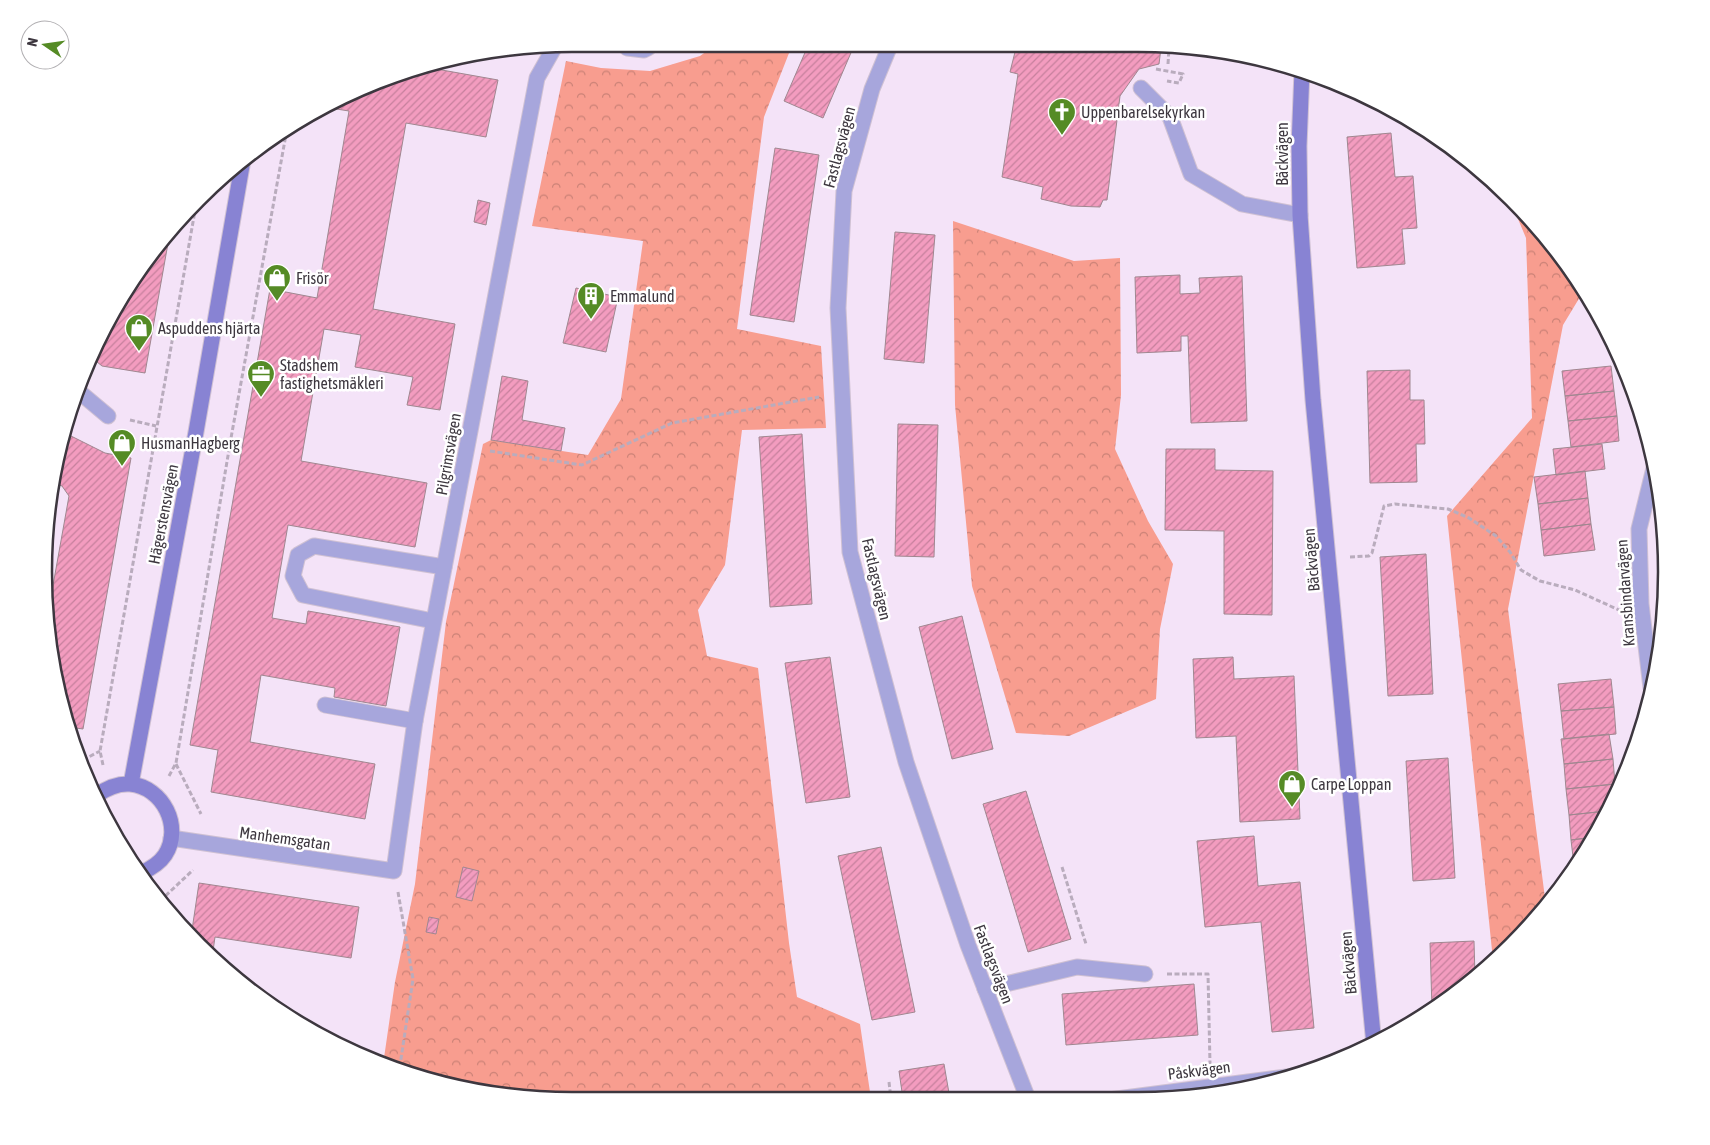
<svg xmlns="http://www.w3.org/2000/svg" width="1710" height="1145" viewBox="0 0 1710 1145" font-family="'Asap Condensed',sans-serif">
	<defs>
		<pattern id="forest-crowns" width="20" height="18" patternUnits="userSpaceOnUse" patternTransform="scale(1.25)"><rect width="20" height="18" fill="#f89d8f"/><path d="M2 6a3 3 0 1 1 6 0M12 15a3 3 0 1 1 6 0" fill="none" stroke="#ca8176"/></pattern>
		<pattern id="building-hatch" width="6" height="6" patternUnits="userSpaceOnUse" patternTransform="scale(1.25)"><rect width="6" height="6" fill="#f39cbf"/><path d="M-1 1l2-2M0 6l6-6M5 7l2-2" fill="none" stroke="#c6809d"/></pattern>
	</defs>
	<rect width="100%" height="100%" fill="#f4e3f8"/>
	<path fill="url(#forest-crowns)" d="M 711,48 L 791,48 L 764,117 L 737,329 L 821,346 L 826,428 L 742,430 L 725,565 L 698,610 L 707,656 L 758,668 L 789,943 L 797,997 L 860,1024 L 871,1099 L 503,1097 L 403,1073 L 383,1065 L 395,982 L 415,884 L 446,622 L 483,444 L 491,440 L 588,455 L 621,399 L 643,241 L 532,226 L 566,61 L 601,68 L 650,71 L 700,56 Z
		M 1510,200 L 1557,251 L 1583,292 L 1563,325 L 1508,609 L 1546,906 L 1535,921 L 1493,960 L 1447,516 L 1532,418 L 1526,238 Z
		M 953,221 L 1074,261 L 1120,258 L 1121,395 L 1115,449 L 1148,521 L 1173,564 L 1160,629 L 1156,699 L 1069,736 L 1016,733 L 972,586 L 955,405 Z"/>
	<path fill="url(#building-hatch)" stroke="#a08790" d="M 807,48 L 853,48 L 823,118 L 784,101 Z
		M 1016,48 L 1161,48 L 1159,64 L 1139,69 L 1120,96 L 1107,200 L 1103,200 L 1100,207 L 1071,206 L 1041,199 L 1043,187 L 1002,177 L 1018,74 L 1010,72 Z
		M 425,67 L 498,80 L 486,137 L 406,123 L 373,309 L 455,324 L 440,410 L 407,405 L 413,377 L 355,367 L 361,335 L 324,329 L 301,461 L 427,483 L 415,547 L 288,525 L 272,618 L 306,624 L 308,611 L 400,627 L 386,706 L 334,697 L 335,688 L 261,675 L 250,742 L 375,764 L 365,819 L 211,792 L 218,750 L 190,745 L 270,289 L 317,298 L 349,111 L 330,108 L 403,72 Z
		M 1391,133 L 1395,177 L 1413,176 L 1417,228 L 1402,229 L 1405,264 L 1357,268 L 1347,137 Z
		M 775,148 L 819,155 L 794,322 L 750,315 Z
		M 478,200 L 490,203 L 486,225 L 474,222 Z
		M 170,232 L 145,373 L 102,366 L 91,357 L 153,250 Z
		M 895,232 L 935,235 L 924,363 L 884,359 Z
		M 1180,275 L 1180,294 L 1200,293 L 1199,278 L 1242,276 L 1247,421 L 1191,423 L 1188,336 L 1181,336 L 1181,351 L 1137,353 L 1135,277 Z
		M 576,288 L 618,297 L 606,352 L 563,343 Z
		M 1611,366 L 1614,391 L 1565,396 L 1562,371 Z
		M 1410,370 L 1410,400 L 1424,400 L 1425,444 L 1416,444 L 1417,482 L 1370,483 L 1367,371 Z
		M 502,376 L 528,381 L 522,420 L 565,428 L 561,451 L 491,440 Z
		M 1614,391 L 1617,416 L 1568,421 L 1565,396 Z
		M 1617,416 L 1619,441 L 1571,447 L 1568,421 Z
		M 898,424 L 938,425 L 934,557 L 895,556 Z
		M 63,432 L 105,453 L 131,458 L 83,729 L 69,727 L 62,709 L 47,619 L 69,496 L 62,486 L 54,483 Z
		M 802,434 L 812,604 L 770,607 L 759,437 Z
		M 1602,444 L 1605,469 L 1556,475 L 1553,449 Z
		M 1166,449 L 1215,449 L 1215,470 L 1273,471 L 1272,615 L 1224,614 L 1224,531 L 1165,530 Z
		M 1585,471 L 1588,498 L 1538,504 L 1534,477 Z
		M 1588,498 L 1591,524 L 1541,530 L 1538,504 Z
		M 1591,524 L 1595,550 L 1544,556 L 1541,530 Z
		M 1426,554 L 1433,694 L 1388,696 L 1380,557 Z
		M 962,616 L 993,749 L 952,759 L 919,627 Z
		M 830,657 L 850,797 L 806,803 L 785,663 Z
		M 1233,657 L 1234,679 L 1294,676 L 1300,819 L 1240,822 L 1236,736 L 1196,738 L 1193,659 Z
		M 1611,679 L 1614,707 L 1561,711 L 1558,684 Z
		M 1614,707 L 1616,734 L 1564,739 L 1561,711 Z
		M 1609,734 L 1613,759 L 1564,764 L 1561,739 Z
		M 1448,758 L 1455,878 L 1413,881 L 1406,761 Z
		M 1613,759 L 1615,784 L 1566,789 L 1564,764 Z
		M 1615,784 L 1616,792 L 1607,811 L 1569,815 L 1566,789 Z
		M 1026,791 L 1071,939 L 1028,952 L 983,804 Z
		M 1607,811 L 1595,837 L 1571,840 L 1569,815 Z
		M 1254,836 L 1258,886 L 1300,882 L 1314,1028 L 1272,1032 L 1261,922 L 1205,927 L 1197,841 Z
		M 1595,837 L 1575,865 L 1574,865 L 1571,840 Z
		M 881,847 L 915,1012 L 872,1020 L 838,856 Z
		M 463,867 L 479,871 L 472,901 L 456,897 Z
		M 199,883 L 359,907 L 351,958 L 215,937 L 212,958 L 182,928 L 192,930 Z
		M 429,917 L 439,919 L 436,934 L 426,932 Z
		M 1474,941 L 1475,977 L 1459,992 L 1432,1009 L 1430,943 Z
		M 1194,984 L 1198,1035 L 1066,1045 L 1062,994 Z
		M 944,1064 L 950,1099 L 903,1099 L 899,1071 Z"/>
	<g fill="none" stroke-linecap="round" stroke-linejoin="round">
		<defs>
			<path id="lane" d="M 1141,88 L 1170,117 L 1191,174 L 1242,204 L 1300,215
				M 433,621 L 303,595 L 293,576 L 298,555 L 314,546 L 444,567
				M 325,705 L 415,721
				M 985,989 L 1077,967 L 1145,974"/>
			<path id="street" d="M 627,48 L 644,50 L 648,48
				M 889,48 L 872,89 L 844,191 L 838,308 L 850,552 L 906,762 L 968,945 L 1028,1099
				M 77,390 L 108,416
				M 1651,688 L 1641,604 L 1639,529 L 1654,468
				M 171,838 L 394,871 L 415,721 L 537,78 L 554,48
				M 1109,1100 L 1294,1076"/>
			<path id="secondary" d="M 1302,71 L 1299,146 L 1300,215 L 1313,400 L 1374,1045
				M 131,784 L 196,432 L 243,160
				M 97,795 C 107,788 117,783 130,784 C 163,787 183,827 165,855 C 159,864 150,869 141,873"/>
		</defs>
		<use href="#lane" stroke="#cfc1d3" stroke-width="17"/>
		<use href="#street" stroke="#cfc1d3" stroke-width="17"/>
		<use href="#secondary" stroke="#cfc1d3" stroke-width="17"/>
		<path stroke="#b9acbd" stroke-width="3" stroke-dasharray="5 2.5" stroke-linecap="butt" d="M 1168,64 L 1169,48
			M 1156,69 L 1183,74 L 1179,83 L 1167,81
			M 130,420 L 156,426
			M 490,451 L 582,465 L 672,423 L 819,397
			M 1350,557 L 1369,556 L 1372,553 L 1384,506 L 1395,504 L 1448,509 L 1469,518 L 1496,536 L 1510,552 L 1521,570 L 1540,581 L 1575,590 L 1619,610
			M 83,760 L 100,751
			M 176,764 L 201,814
			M 103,765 L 100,751 L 196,205
			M 169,776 L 176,763 L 231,438 L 287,129
			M 1062,867 L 1086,944
			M 398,892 L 413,979 L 399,1072
			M 160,901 L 193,870
			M 1167,974 L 1208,974 L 1210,1064
			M 889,1082 L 891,1099"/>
		<use href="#lane" stroke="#a7a6dc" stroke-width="15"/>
		<use href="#street" stroke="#a7a6dc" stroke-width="15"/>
		<use href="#secondary" stroke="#8883d3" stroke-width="15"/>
	</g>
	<defs>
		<symbol id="church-pin" viewBox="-11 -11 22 30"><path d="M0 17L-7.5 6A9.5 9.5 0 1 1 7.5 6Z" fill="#558b25" stroke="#fff"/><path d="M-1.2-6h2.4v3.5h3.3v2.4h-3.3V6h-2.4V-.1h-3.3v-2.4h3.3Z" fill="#fff"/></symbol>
		<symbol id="shop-pin" viewBox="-11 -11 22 30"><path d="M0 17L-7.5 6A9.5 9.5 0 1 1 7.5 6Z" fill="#558b25" stroke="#fff"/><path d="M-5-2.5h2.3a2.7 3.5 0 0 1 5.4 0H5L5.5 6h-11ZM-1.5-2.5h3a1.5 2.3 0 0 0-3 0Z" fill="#fff"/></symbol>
		<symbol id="building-pin" viewBox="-11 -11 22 30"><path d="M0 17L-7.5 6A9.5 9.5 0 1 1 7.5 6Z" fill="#558b25" stroke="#fff"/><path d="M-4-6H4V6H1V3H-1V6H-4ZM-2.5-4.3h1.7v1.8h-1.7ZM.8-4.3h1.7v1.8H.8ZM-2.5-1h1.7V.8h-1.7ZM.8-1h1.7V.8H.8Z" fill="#fff"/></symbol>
		<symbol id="office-pin" viewBox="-11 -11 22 30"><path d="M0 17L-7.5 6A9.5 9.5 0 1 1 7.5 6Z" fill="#558b25" stroke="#fff"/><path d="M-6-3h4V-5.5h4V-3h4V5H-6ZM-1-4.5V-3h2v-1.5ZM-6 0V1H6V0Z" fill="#fff"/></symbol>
	</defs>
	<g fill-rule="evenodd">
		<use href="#church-pin" x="1046" y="96" width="32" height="43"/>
		<use href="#shop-pin" x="261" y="262" width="32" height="43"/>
		<use href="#building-pin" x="575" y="280" width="32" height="43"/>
		<use href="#shop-pin" x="123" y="312" width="32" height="43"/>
		<use href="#office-pin" x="245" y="358" width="32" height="43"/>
		<use href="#shop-pin" x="106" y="427" width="32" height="43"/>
		<use href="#shop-pin" x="1276" y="768" width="32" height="43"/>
	</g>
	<g text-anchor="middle" stroke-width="5" stroke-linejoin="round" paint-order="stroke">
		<g font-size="16" fill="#3d373f" stroke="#fff" text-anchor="start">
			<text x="1081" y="118">Uppenbarelsekyrkan</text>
			<text x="296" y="284">Frisör</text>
			<text x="610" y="302">Emmalund</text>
			<text x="158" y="334">Aspuddens hjärta</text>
			<text x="280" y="371">Stadshem<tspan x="280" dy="18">fastighetsmäkleri</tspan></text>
			<text x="141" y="449">HusmanHagberg</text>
			<text x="1311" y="790">Carpe Loppan</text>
		</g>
		<g font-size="16" fill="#3d373f" stroke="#fff">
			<text transform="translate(839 147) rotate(-75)" y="6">Fastlagsvägen</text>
			<text transform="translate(1282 154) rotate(-90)" y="6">Bäckvägen</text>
			<text transform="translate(448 454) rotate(-80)" y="6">Pilgrimsvägen</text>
			<text transform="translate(163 514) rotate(-79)" y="6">Hägerstensvägen</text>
			<text transform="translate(1311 560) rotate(-95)" y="6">Bäckvägen</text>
			<text transform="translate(877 579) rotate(77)" y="6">Fastlagsvägen</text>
			<text transform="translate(1625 593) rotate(-94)" y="6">Kransbindarvägen</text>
			<text transform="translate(285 838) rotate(8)" y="6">Manhemsgatan</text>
			<text transform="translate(1348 963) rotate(-95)" y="6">Bäckvägen</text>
			<text transform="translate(994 964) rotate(69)" y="6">Fastlagsvägen</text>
			<text transform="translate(1199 1070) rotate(-7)" y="6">Påskvägen</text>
		</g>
	</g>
	<path d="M0 0H1710V1145H0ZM572 52H1138A520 520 0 0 1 1658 572V572A520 520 0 0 1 1138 1092H572A520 520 0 0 1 52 572V572A520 520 0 0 1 572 52Z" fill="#fff" fill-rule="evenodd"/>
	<path fill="none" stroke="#3d373f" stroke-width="2.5" d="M572 52H1138A520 520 0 0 1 1658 572V572A520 520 0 0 1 1138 1092H572A520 520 0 0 1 52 572V572A520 520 0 0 1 572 52Z"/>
	<g transform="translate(45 45) rotate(283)"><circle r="24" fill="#ffffff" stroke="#b1afb2"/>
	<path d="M0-4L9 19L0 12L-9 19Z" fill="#558b25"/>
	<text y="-8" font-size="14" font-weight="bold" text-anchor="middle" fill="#3d373f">N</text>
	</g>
</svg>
